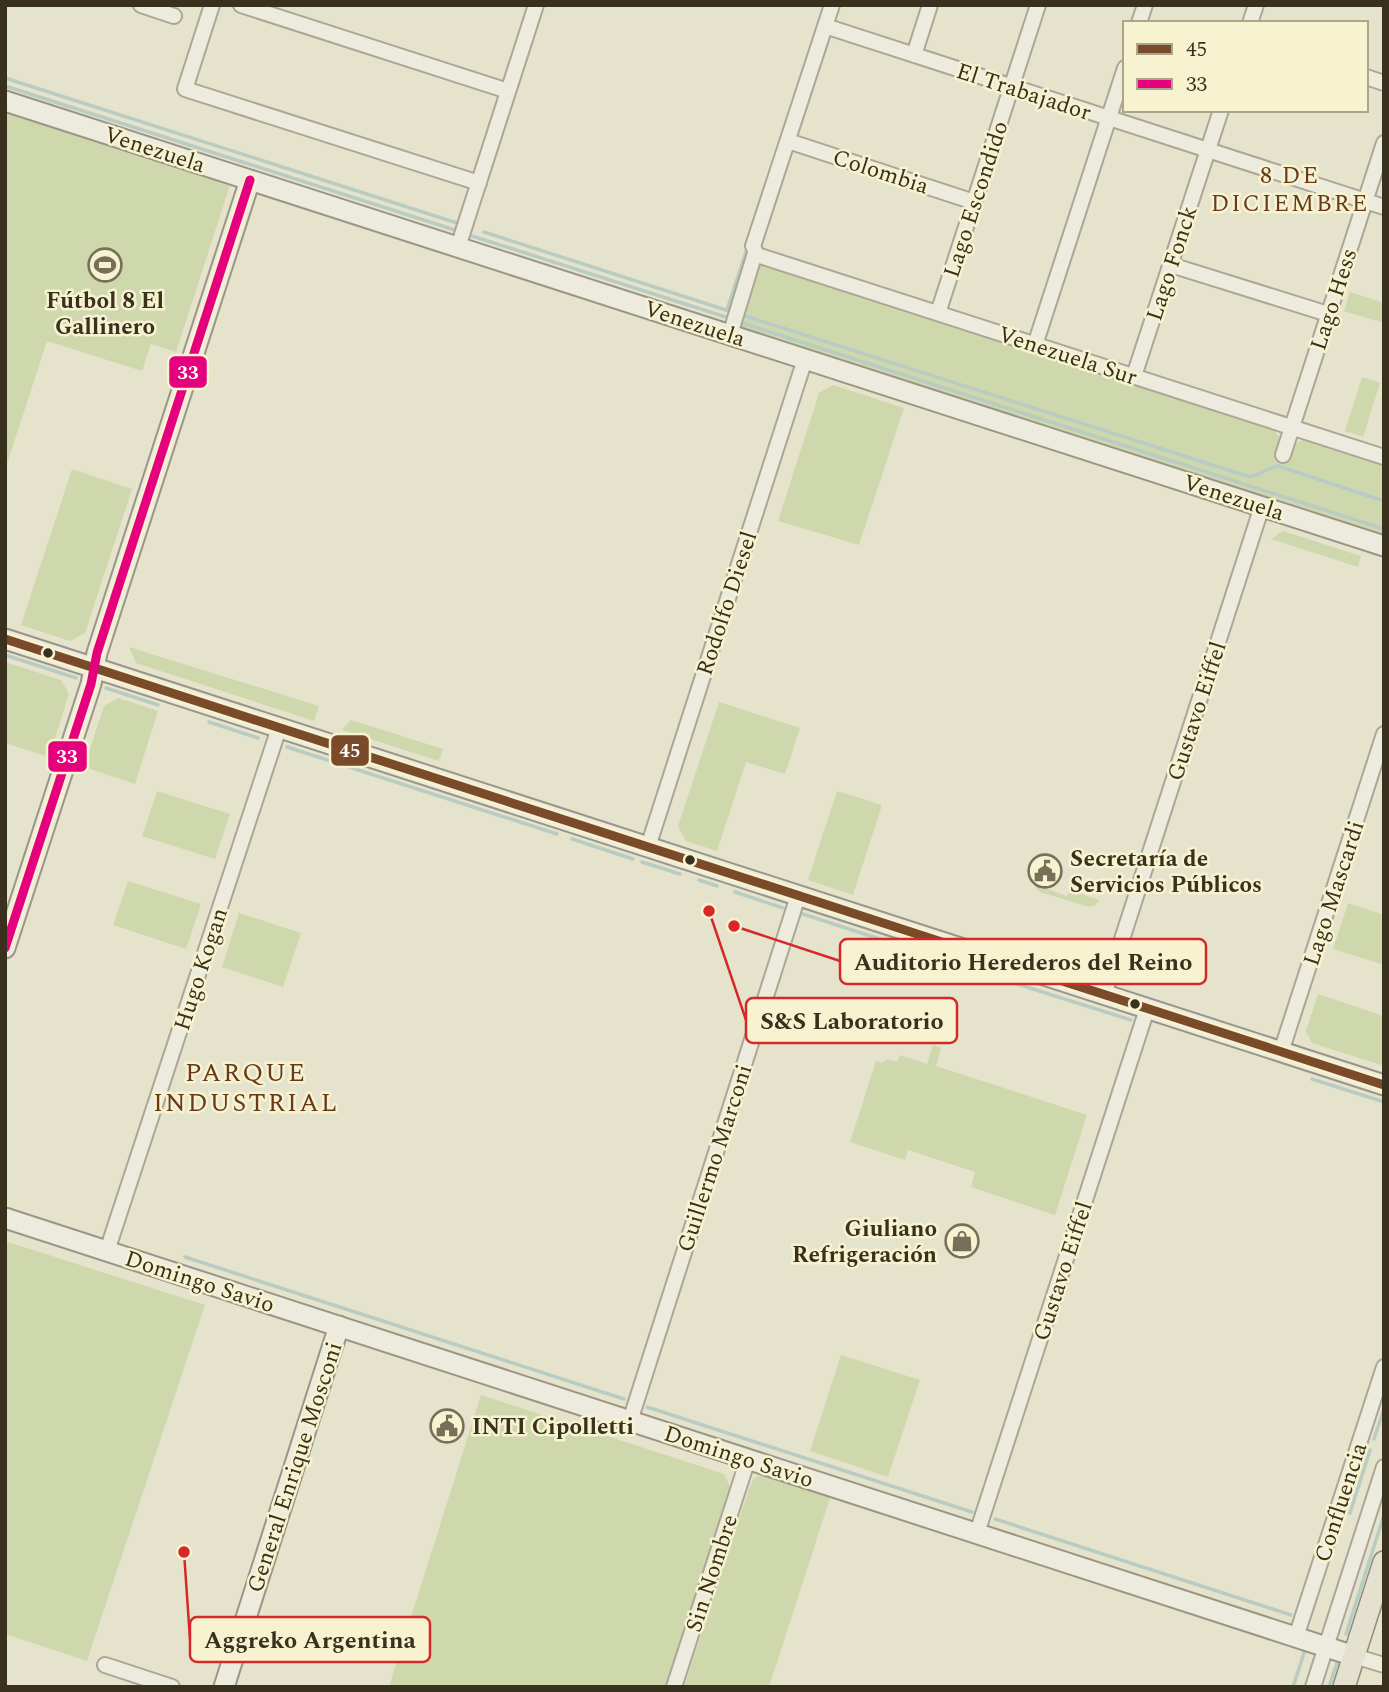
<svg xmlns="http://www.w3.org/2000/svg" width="1389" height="1692" viewBox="0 0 1389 1692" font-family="Spectral,serif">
	<rect width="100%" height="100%" fill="#e6e3cc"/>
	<path fill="#cfd7ad" d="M 5,103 L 233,176 L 176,352 L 151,344 L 142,371 L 47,341 L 5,470 Z
		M 751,260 L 1274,430 L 1280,438 L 1275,457 L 1289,461 L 1295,444 L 1302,440 L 1384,465 L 1384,534 L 730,324 Z
		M 1350,292 L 1384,303 L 1384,323 L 1344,311 Z
		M 1362,377 L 1380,383 L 1363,437 L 1345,431 Z
		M 833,385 L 904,408 L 859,545 L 778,521 L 819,393 Z
		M 72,469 L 132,489 L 85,633 L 70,641 L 21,625 Z
		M 1283,531 L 1361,556 L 1358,567 L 1271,539 Z
		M 129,647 L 319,706 L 314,721 L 136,663 Z
		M 5,662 L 61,680 L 69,694 L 49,757 L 5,743 Z
		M 118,698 L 158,711 L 135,784 L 84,767 L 104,706 Z
		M 719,702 L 800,728 L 785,774 L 746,762 L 717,851 L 686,841 L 678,826 Z
		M 351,720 L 443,749 L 439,761 L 342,730 Z
		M 157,791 L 230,814 L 215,859 L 142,836 Z
		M 837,791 L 882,805 L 853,895 L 808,880 Z
		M 1034,879 L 1048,883 L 1047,889 L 1067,896 L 1070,890 L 1099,900 L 1095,905 L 1089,907 L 1040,892 L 1035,887 Z
		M 128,881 L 201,904 L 186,949 L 113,925 Z
		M 1348,903 L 1384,915 L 1384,965 L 1333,949 Z
		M 239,913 L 301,933 L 283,987 L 222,967 Z
		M 1318,994 L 1384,1016 L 1384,1066 L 1312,1043 L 1306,1031 Z
		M 933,1045 L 941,1048 L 936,1066 L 1087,1115 L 1055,1215 L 971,1187 L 975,1172 L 908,1150 L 905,1160 L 850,1142 L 876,1061 L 882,1063 L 887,1059 L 897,1062 L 900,1055 L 927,1064 Z
		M 5,1241 L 205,1305 L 87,1661 L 5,1634 Z
		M 841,1355 L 920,1380 L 888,1477 L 810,1451 Z
		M 481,1395 L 724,1474 L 730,1487 L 666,1687 L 389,1687 Z
		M 764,1473 L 832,1492 L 769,1687 L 684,1687 L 749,1489 L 754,1478 Z"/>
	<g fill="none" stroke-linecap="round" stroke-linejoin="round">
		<path stroke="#b8ccc3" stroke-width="3.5" d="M 5,78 L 457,223
			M 5,86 L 458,231
			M 484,232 L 729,311
			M 469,235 L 732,319
			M 727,310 L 748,246
			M 745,316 L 1247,476 C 1259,478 1266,467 1278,466 L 1384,501
			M 739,322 L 1384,529
			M 5,655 L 76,678
			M 106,688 L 158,705
			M 209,722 L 258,738
			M 287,747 L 557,834
			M 572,839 L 633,859
			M 642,862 L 680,874
			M 699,880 L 717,886
			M 735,892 L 783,908
			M 803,914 L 916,951
			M 926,954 L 981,972
			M 998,978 L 1131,1020
			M 1312,1079 L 1384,1102
			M 185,1257 L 624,1399
			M 647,1407 L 972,1512
			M 1374,1439 L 1384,1409
			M 1350,1513 L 1370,1450
			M 995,1519 L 1291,1615
			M 1346,1634 L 1384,1515
			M 1293,1687 L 1305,1650
			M 1329,1687 L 1337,1663"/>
		<defs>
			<path id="street" d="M 141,5 L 174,16
				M 212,5 L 185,89 L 479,183
				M 241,5 L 508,91
				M 832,5 L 753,246 L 757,255 L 1384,457
				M 1139,23 L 1145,5
				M 1250,23 L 1256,5
				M 825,26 L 1384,207
				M 914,55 L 930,5
				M 1366,77 L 1384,83
				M 788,141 L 974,202
				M 458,247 L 536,5
				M 1171,265 L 1328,314
				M 938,313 L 1038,5
				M 730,335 L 755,253
				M 1035,345 L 1125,68
				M 1134,376 L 1221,110
				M 1283,455 L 1384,143
				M 648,847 L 805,359
				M 1104,995 L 1262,506
				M 1281,1052 L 1384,734
				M 107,1251 L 279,728
				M 630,1421 L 798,896
				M 977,1533 L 1147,1009
				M 1296,1637 L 1384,1367
				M 1354,1656 L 1384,1665
				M 105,1665 L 172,1687
				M 674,1687 L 748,1459
				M 1313,1687 L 1384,1467"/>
			<path id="secondary" d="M 5,101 L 1384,546
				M 5,639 L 1384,1085
				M 5,948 L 91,684 L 97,653 L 250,180
				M 5,1218 L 1354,1656
				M 224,1687 L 339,1326"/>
			<path id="primary" d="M 1344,1687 L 1384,1562"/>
		</defs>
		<use href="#street" stroke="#aba695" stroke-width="18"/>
		<use href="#secondary" stroke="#9a9585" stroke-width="23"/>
		<use href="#primary" stroke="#908c7c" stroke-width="24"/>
		<use href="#street" stroke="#edebdd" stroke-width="14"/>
		<use href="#secondary" stroke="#edebdd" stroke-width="19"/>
		<use href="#primary" stroke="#e4e2cf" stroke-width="21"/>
		<defs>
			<path id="bus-1" d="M 5,639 L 1384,1085"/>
			<path id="bus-2" d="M 5,948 L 91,684 L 97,653 L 250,180"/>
		</defs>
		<use href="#bus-1" stroke="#f7f3d1" stroke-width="14"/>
		<use href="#bus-2" stroke="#f7f3d1" stroke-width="14"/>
		<use href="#bus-1" stroke="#7a4b2a" stroke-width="9"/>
		<use href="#bus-2" stroke="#e5007d" stroke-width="9"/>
	</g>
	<defs>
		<symbol id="stadium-ring" viewBox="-11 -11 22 22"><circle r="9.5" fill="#f7f3d1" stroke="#766f5a" stroke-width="1.5"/><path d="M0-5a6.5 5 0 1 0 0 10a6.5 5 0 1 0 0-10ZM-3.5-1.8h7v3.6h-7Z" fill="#766f5a"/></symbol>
		<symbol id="civic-ring" viewBox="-11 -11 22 22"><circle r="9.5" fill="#f7f3d1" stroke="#766f5a" stroke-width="1.5"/><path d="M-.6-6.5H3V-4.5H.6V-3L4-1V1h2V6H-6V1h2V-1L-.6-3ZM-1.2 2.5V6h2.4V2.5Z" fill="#766f5a"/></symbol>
		<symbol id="shop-ring" viewBox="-11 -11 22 22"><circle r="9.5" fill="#f7f3d1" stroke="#766f5a" stroke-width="1.5"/><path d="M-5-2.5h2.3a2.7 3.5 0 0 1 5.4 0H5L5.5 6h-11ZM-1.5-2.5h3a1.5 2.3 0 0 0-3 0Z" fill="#766f5a"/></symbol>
	</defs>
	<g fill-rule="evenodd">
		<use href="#stadium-ring" x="86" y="246" width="38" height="38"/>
		<use href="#civic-ring" x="1026" y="852" width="38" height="38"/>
		<use href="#shop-ring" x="943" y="1222" width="38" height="38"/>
		<use href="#civic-ring" x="428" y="1407" width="38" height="38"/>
	</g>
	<g fill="#39301d" stroke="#f7f3d1" stroke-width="2.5">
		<circle cx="48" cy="653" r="6"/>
		<circle cx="690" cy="860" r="6"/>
		<circle cx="1135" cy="1004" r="6"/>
	</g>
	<g text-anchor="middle" stroke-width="5" stroke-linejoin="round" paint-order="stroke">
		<g font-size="23" fill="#39301d" stroke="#f7f3d1">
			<text transform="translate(1024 91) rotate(18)" y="8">El Trabajador</text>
			<text transform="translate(155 149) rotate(18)" y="8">Venezuela</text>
			<text transform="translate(881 171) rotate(18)" y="8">Colombia</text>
			<text transform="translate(975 199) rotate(-72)" y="8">Lago Escondido</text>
			<text transform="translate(1171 263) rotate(-72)" y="8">Lago Fonck</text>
			<text transform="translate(1333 299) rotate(-72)" y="8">Lago Hess</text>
			<text transform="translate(695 323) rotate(18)" y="8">Venezuela</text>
			<text transform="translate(1068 355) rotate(18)" y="8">Venezuela Sur</text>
			<text transform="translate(1234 497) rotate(18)" y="8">Venezuela</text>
			<text transform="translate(726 603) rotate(-72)" y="8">Rodolfo Diesel</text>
			<text transform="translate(1196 711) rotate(-72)" y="8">Gustavo Eiffel</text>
			<text transform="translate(1333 893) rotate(-72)" y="8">Lago Mascardi</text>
			<text transform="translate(200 969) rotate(-72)" y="8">Hugo Kogan</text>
			<text transform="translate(714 1158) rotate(-72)" y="8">Guillermo Marconi</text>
			<text transform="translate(1062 1271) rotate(-72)" y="8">Gustavo Eiffel</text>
			<text transform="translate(200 1281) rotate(18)" y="8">Domingo Savio</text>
			<text transform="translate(739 1456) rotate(18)" y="8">Domingo Savio</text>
			<text transform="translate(294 1467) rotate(-72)" y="8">General Enrique Mosconi</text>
			<text transform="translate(1340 1502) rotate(-72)" y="8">Confluencia</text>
			<text transform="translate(711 1573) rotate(-72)" y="8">Sin Nombre</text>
		</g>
		<g font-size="23" font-weight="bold" fill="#39301d" stroke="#f7f3d1" text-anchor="start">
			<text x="105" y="308" text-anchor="middle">Fútbol 8 El<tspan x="105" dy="26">Gallinero</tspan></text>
			<text x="1070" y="866">Secretaría de<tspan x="1070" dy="26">Servicios Públicos</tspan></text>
			<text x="937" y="1236" text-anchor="end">Giuliano<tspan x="937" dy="26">Refrigeración</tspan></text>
			<text x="472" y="1434">INTI Cipolletti</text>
		</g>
		<g font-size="24" letter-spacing="2" fill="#673a1a" stroke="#f7f3d1">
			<text x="1290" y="183">8 DE<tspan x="1290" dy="28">DICIEMBRE</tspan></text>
		</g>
		<g font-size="26" letter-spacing="2" fill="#673a1a" stroke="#f7f3d1">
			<text x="246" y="1081">PARQUE<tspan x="246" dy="30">INDUSTRIAL</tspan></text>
		</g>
	</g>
	<path fill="none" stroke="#d62828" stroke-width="2.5" d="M734 926L840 961M709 911L746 1020M184 1552L190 1639"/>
	<g fill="#d62828" stroke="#f7f3d1" stroke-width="2.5">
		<circle cx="734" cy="926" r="7"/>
		<circle cx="709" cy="911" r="7"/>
		<circle cx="184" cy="1552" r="7"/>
	</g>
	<g fill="#f7f3d1" stroke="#d62828" stroke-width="2.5">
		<rect x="840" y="939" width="366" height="45" rx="7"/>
		<rect x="746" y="998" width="211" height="45" rx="7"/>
		<rect x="190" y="1617" width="240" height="45" rx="7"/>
	</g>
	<g font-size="24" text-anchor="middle" font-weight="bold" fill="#39301d">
		<text x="1023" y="970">Auditorio Herederos del Reino</text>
		<text x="852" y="1029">S&amp;S Laboratorio</text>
		<text x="310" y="1648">Aggreko Argentina</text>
	</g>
	<g stroke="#f7f3d1" stroke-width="2.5">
		<rect x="168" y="355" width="40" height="34" rx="7" fill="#e5007d"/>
		<rect x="330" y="734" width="40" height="33" rx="7" fill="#7a4b2a"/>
		<rect x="47" y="740" width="41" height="33" rx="7" fill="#e5007d"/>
	</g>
	<g font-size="19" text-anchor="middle" font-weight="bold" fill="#fff">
		<text x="188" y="379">33</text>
		<text x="350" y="757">45</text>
		<text x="67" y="763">33</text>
	</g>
	<rect width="1389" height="1692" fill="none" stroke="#39301d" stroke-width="14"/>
	<rect x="1123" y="21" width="245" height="91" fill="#f7f3d1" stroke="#aba589" stroke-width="2"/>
	<rect x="1137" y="44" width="35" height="10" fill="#7a4b2a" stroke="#aba589" stroke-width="2"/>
	<text x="1186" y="56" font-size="21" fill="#39301d">45</text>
	<rect x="1137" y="79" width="35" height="10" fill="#e5007d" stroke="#aba589" stroke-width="2"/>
	<text x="1186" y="91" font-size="21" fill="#39301d">33</text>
</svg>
